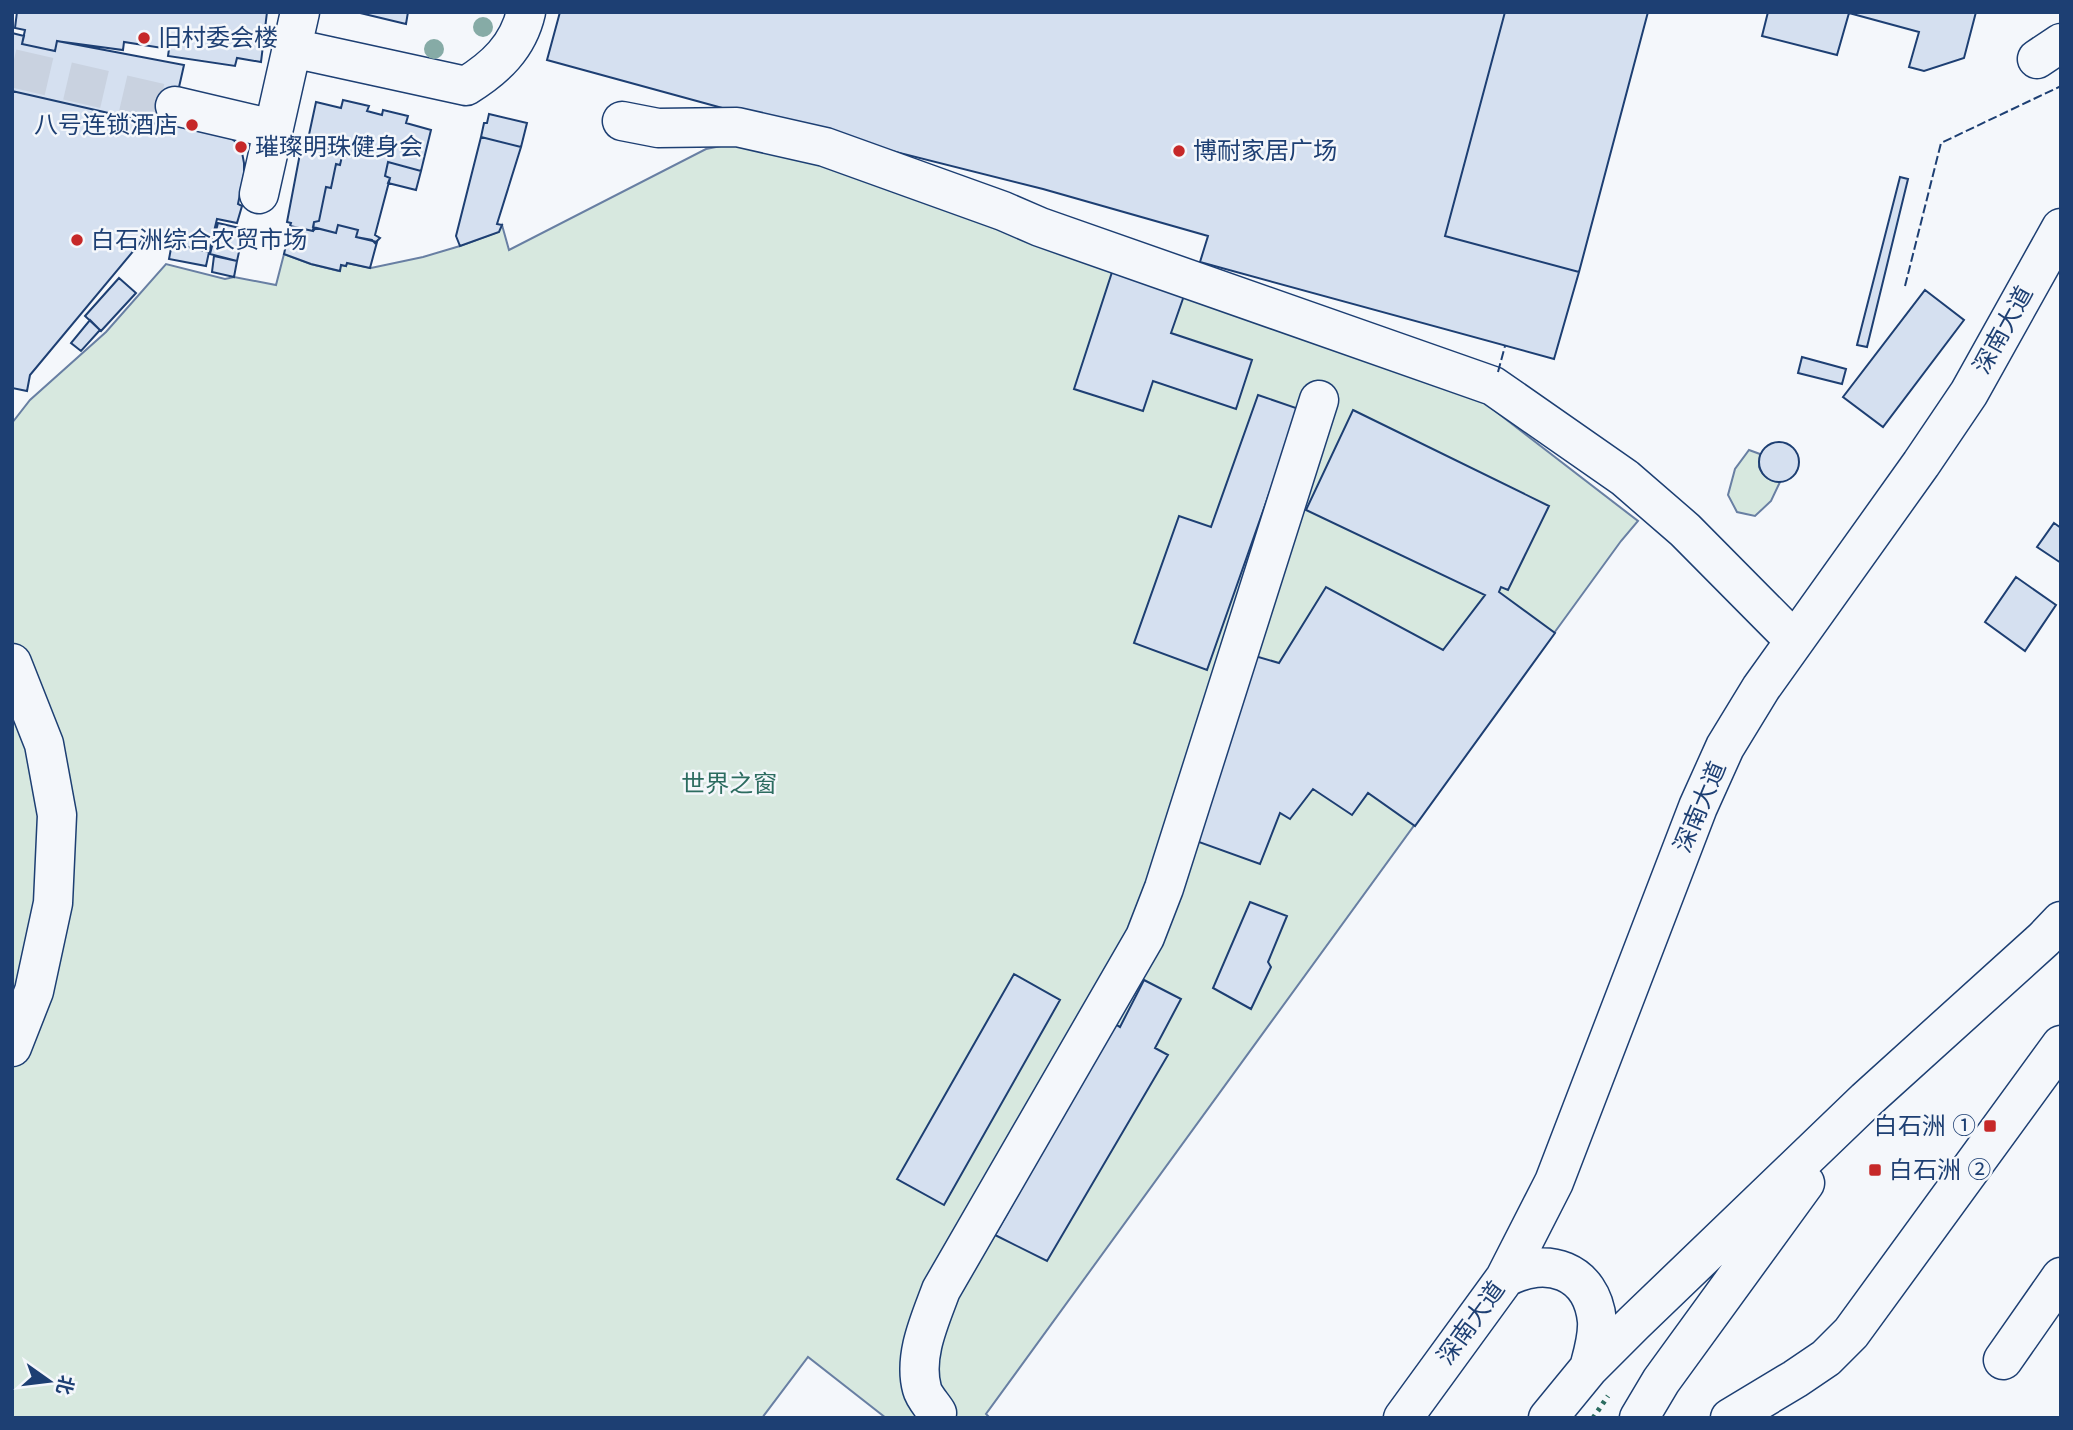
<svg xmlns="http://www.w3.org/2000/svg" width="2073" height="1430" viewBox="0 0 2073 1430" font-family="'Open Sans','Noto Sans SC',sans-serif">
	<rect width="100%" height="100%" fill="#f4f7fb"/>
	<path fill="#d7e8df" stroke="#687fa3" stroke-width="2" d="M 736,143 L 802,154 L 1468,390 L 1638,521 L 1621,541 L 986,1414 L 990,1418 L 886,1418 L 808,1357 L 762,1418 L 12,1418 L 12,423 L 30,400 L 106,332 L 166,264 L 225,279 L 234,277 L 276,285 L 284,254 L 311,264 L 339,271 L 341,265 L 346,266 L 347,263 L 371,268 L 423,257 L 460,246 L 498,232 L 502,225 L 509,250 L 706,149 Z
		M 1749,450 L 1760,454 L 1759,467 C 1763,476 1769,481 1780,482 L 1771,501 L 1755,516 L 1737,512 L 1728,495 L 1735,469 Z"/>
	<path fill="#d5e0f0" stroke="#1d3f73" stroke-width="2" d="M 17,12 L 267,12 L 261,62 L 237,58 L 235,66 L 168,56 L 169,49 L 124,42 L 123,50 L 57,41 L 55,51 L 22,44 L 25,30 L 15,28 Z
		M 356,12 L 408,12 L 406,24 Z
		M 560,12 L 1505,12 L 1445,236 L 1579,272 L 1554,359 L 1200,262 L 1208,236 L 1043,189 L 737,112 L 547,60 Z
		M 1505,12 L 1648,12 L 1579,272 L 1445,236 Z
		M 1768,12 L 1976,12 L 1964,58 L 1924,71 L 1909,67 L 1919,32 L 1849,13 L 1837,55 L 1762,36 Z
		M 12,33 L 24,36 L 22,44 L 55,51 L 57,41 L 184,65 L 170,127 L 12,91 Z
		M 12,91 L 170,127 L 172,120 L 227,134 L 241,147 L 244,163 L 244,174 L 238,204 L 242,206 L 237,223 L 217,219 L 209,252 L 145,237 L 30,375 L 27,391 L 12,388 Z
		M 343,100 L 369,106 L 367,111 L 382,115 L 383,110 L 408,116 L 406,123 L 431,130 L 421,171 L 388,162 L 385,176 L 390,178 L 375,235 L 380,238 L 375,243 L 372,240 L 356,237 L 358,230 L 338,225 L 336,233 L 313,227 L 314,222 L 319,221 L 326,187 L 331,188 L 336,164 L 340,165 L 343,152 L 307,144 L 316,102 L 341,108 Z
		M 489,114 L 527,123 L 521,147 L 481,137 L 484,123 L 487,123 Z
		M 481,137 L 521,147 L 497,224 L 502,225 L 499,232 L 460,246 L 456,236 Z
		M 302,143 L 343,152 L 340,165 L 336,164 L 331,188 L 326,187 L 319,221 L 314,222 L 313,231 L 290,226 L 291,223 L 287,222 Z
		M 388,162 L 421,171 L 416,190 L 388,183 L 390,178 L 385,176 Z
		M 1900,177 L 1908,179 L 1867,347 L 1857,345 Z
		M 218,223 L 244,229 L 237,261 L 210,254 Z
		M 338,225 L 358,230 L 356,237 L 377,242 L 370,268 L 347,263 L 346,266 L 341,265 L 340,271 L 311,264 L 284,254 L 290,226 L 313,231 L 315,229 L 320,229 L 336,233 Z
		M 172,243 L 209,252 L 206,266 L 169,259 Z
		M 214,256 L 237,261 L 234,277 L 212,272 Z
		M 1114,266 L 1186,290 L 1171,333 L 1252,360 L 1236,409 L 1153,381 L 1143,411 L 1074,389 Z
		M 119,278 L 136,293 L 101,331 L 85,316 Z
		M 1925,290 L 1964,320 L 1883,427 L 1843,397 Z
		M 90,320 L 100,330 L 81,351 L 71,343 Z
		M 1802,357 L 1846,369 L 1842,384 L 1798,373 Z
		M 1258,395 L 1299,409 L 1207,670 L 1134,643 L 1179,516 L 1211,527 Z
		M 1353,410 L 1549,506 L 1508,590 L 1501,587 L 1499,592 L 1555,633 L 1415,826 L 1368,793 L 1352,815 L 1313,789 L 1290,819 L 1280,813 L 1260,864 L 1196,841 L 1255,656 L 1279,663 L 1326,587 L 1443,650 L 1485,595 L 1306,510 Z
		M1759 462a20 20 0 1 1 40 0a20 20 0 1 1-40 0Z
		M 2054,523 L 2061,528 L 2061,563 L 2037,547 Z
		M 2016,577 L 2056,605 L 2025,651 L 1985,622 Z
		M 1250,902 L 1287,916 L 1268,962 L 1271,967 L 1251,1009 L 1213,988 Z
		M 1014,974 L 1060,1000 L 944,1205 L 897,1179 Z
		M 1144,980 L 1181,999 L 1155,1048 L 1168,1055 L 1047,1261 L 995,1235 L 1115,1024 L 1120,1027 Z"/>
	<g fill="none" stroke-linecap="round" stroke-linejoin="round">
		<path stroke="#c9d2e0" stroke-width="38" stroke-dasharray="38 19" stroke-linecap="butt" d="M 12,68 L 175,106"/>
		<defs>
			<path id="minor" d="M 292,48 L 466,86 C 495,68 518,47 526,12
				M 2037,59 L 2061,43
				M 175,106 L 273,129
				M 622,121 L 658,128 L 737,127 L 825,147 L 1003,211 L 1040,227 L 1493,386 L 1625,478 L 1685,530 L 1794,640
				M 259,194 L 300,12
				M 12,663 L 44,744 L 57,815 L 53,903 L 34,991 L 12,1047
				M 2003,1360 L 2061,1277
				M 937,1413 C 932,1405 924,1397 922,1389 C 913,1356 930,1320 941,1290 L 1145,937 L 1164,888 L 1319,400
				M 1730,1418 L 1795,1379 L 1826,1358 L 1851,1333 L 2061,1045"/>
			<path id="major" d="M 1505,1278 C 1546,1255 1592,1270 1597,1321 C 1598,1337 1593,1353 1589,1368
				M 1403,1418 L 1505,1278 L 1554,1182 L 1698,807 L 1725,747 L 1761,688 L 1921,464 L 1969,393 L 2061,228
				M 1548,1418 L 1589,1368 L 1634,1323 L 1866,1100 L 2044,939 L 2061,921
				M 1639,1418 L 1661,1381 L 1805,1183"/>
		</defs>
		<use href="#minor" stroke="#1d3f73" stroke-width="41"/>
		<use href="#major" stroke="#1d3f73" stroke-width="41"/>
		<use href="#minor" stroke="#f4f7fb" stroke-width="38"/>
		<use href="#major" stroke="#f4f7fb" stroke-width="38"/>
		<path stroke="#2c6c60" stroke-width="5" stroke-dasharray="3.5 5" stroke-linecap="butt" d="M 1593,1418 L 1608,1396"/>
		<path stroke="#1d3f73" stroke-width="2" stroke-dasharray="9 3.5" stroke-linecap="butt" d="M 1905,286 L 1941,143 L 2061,86
			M 1498,372 L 1505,346"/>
	</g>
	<g fill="#86aba6">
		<circle cx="483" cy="27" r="10"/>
		<circle cx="434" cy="49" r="10"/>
	</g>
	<g fill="#c62828" stroke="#f4f7fb" stroke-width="2.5">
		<circle cx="144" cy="38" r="7"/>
		<circle cx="192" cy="125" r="7"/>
		<circle cx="241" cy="147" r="7"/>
		<circle cx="1179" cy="151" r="7"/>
		<circle cx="77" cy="240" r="7"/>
		<rect x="1983" y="1119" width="14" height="14" rx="3.5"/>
		<rect x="1868" y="1163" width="14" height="14" rx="3.5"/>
	</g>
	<g text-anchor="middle" stroke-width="5" stroke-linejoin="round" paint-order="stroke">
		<g font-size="24" fill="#1d3f73" stroke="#f4f7fb" text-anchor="start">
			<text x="158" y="46">旧村委会楼</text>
			<text x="178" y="133" text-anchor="end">八号连锁酒店</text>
			<text x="255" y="155">璀璨明珠健身会</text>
			<text x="1193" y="159">博耐家居广场</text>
			<text x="91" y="248">白石洲综合农贸市场</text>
			<text x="1976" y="1134" text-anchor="end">白石洲 ①</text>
			<text x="1889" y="1178">白石洲 ②</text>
		</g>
		<g font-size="24" fill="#1d3f73" stroke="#f4f7fb">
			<text transform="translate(2003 330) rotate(-61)" y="8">深南大道</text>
			<text transform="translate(1700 807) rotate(-67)" y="8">深南大道</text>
			<text transform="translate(1471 1323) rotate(-54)" y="8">深南大道</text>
		</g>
		<g font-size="24" fill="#2c6c60" stroke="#f4f7fb">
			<text x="729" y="792">世界之窗</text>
		</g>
	</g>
	<rect width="2073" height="1430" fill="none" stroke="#1d3f73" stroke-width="28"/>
	<g transform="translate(49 1381) rotate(104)" stroke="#f4f7fb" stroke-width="5" paint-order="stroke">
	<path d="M0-5L12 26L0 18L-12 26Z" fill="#1d3f73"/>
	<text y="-10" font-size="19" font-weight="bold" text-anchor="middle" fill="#1d3f73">北</text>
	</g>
</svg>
